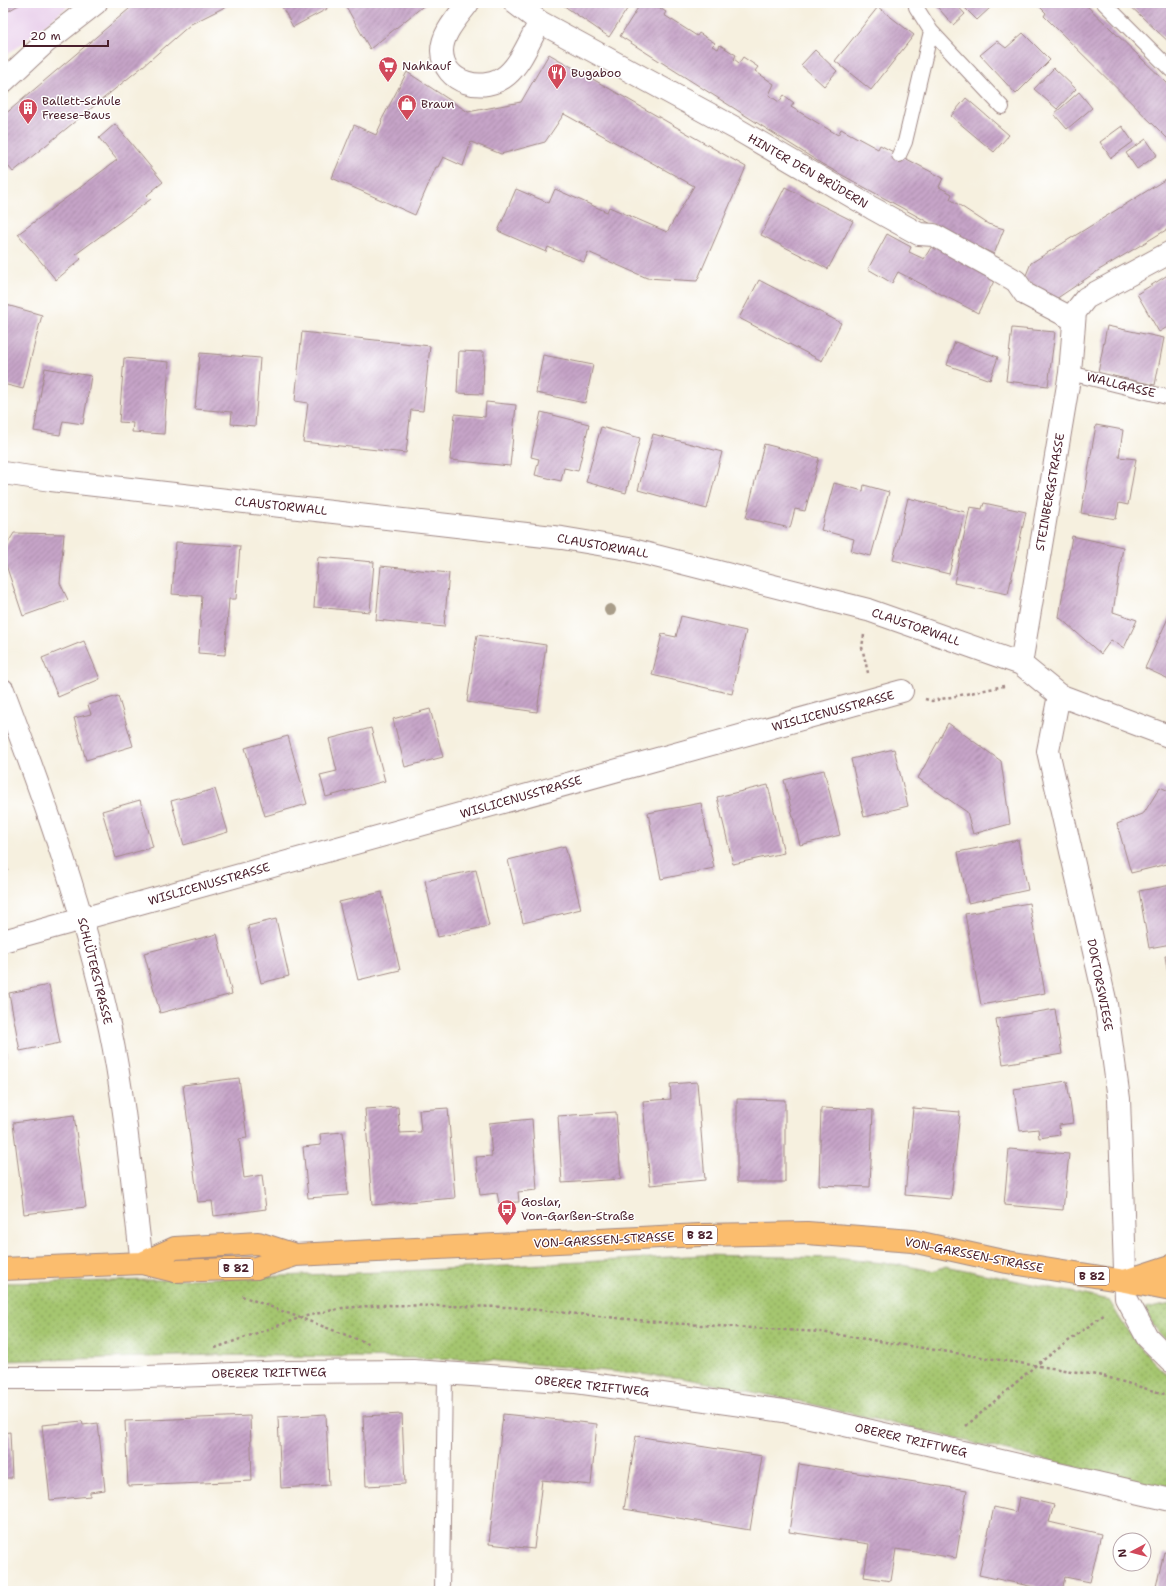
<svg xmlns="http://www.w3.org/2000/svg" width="1174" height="1594" viewBox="0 0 1174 1594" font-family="'Shantell Sans',sans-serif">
	<defs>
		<pattern id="grass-dots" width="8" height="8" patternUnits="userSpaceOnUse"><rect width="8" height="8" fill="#a5c66f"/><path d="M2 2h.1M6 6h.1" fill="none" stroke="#88a05b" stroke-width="1.8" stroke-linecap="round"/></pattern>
		<pattern id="building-hatch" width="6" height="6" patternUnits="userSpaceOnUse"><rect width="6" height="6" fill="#c6a4c8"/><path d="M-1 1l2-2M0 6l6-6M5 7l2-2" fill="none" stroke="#a385a3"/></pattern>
	</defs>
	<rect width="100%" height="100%" fill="#fff"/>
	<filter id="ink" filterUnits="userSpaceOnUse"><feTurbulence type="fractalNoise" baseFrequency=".025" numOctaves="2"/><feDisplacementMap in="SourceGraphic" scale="8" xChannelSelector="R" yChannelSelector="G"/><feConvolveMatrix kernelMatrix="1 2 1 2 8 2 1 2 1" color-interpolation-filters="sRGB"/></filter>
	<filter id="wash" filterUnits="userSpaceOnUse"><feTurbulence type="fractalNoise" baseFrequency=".012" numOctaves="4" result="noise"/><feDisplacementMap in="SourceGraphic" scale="16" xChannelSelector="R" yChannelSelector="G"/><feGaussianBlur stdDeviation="0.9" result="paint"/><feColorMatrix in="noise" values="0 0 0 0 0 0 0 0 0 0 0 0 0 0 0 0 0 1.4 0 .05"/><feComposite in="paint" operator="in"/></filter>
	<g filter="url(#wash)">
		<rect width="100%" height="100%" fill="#f6f0df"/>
		<path fill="#ead1ec" d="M 3,3 L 72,3 L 3,58 Z"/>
		<path fill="url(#grass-dots)" stroke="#78724d" d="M 703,1255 L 835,1258 L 902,1265 L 933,1271 L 946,1266 L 1109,1300 C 1128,1334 1141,1351 1171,1378 L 1171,1490 L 803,1402 L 682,1378 L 478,1359 L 215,1355 L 3,1361 L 3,1283 C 237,1280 470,1269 703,1255 Z
			M 1171,1304 L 1171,1344 C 1158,1334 1152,1324 1145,1309 Z"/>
		<g id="blocks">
			<path fill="url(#building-hatch)" d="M 3,3 L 22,3 L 3,14 Z
				M 136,3 L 233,3 L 191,24 L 142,67 L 13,172 L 3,160 L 3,116 Z
				M 280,3 L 324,3 L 327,9 L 293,27 Z
				M 344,3 L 427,3 L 370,49 Z
				M 560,3 L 631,3 L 609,37 Z
				M 641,3 L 652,3 L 666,12 L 664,15 L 697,36 L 699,33 L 715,43 L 712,46 L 718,49 L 720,45 L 736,55 L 734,59 L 739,63 L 743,57 L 758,67 L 755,71 L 774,84 L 769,95 L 779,102 L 784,95 L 794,103 L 791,107 L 838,135 L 841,129 L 878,149 L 880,145 L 943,178 L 939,187 L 952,194 L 950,199 L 988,224 L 1004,229 L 994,254 L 935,226 L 822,164 L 620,36 Z
				M 934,3 L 955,3 L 965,14 L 953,25 Z
				M 960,3 L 988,3 L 991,7 L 977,20 Z
				M 1036,3 L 1084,3 L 1167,83 L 1171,88 L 1171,142 L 1044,16 L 1046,13 Z
				M 1127,3 L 1166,3 L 1171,7 L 1171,44 Z
				M 878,7 L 914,35 L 871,90 L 835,61 Z
				M 1023,33 L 1050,60 L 1016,94 L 980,55 L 997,41 L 1006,48 Z
				M 815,50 L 837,71 L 824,86 L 801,65 Z
				M 549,54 L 746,167 L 697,281 L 647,278 L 588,252 L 584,262 L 548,247 L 546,252 L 498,231 L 516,189 L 549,203 L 555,189 L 607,212 L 609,207 L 667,232 L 694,186 L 564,114 L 545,142 L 501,154 L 471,142 L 463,166 L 443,157 L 438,167 L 436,167 L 415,215 L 332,178 L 354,125 L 376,135 L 382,122 L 381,121 L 407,72 L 468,112 L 521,102 Z
				M 1054,68 L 1076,89 L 1057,109 L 1034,89 Z
				M 1079,92 L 1092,108 L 1067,129 L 1054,114 Z
				M 966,98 L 1009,135 L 994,152 L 951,116 Z
				M 115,124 L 163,182 L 147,195 L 151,199 L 76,254 L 81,259 L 56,280 L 18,234 L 117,160 L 99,138 Z
				M 1122,126 L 1133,142 L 1111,158 L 1100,142 Z
				M 1146,139 L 1157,155 L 1137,169 L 1126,153 Z
				M 1171,176 L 1171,227 L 1099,270 L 1056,299 L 1024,280 L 1031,263 Z
				M 785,187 L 853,221 L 828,269 L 761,235 Z
				M 887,234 L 911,247 L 909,252 L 924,259 L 933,244 L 996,277 L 978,313 L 898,272 L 892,283 L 868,269 Z
				M 1171,273 L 1171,325 L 1159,332 L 1137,294 Z
				M 759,280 L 841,323 L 822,361 L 739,318 Z
				M 3,304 L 42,315 L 23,389 L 3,384 Z
				M 1107,326 L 1164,338 L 1155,385 L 1098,373 Z
				M 1012,328 L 1055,332 L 1048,386 L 1006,381 Z
				M 302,332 L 430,346 L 423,411 L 411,410 L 406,453 L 303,442 L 308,403 L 295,401 Z
				M 955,342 L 998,357 L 990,380 L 947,365 Z
				M 459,351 L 484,352 L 483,394 L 457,393 Z
				M 200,353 L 260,358 L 255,426 L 231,424 L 232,412 L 195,409 Z
				M 543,355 L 593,365 L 585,403 L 536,393 Z
				M 124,358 L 169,362 L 164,434 L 132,432 L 133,423 L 119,422 Z
				M 45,368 L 91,376 L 83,424 L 63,421 L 60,435 L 34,431 Z
				M 486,402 L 516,405 L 510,466 L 450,460 L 455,414 L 485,417 Z
				M 541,412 L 589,424 L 578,471 L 564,468 L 561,481 L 535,475 L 539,459 L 531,457 Z
				M 1096,425 L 1123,430 L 1119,457 L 1136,459 L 1128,505 L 1119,503 L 1116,519 L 1081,513 Z
				M 601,427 L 640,438 L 626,493 L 586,482 Z
				M 653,434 L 722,452 L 707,509 L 638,490 Z
				M 764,444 L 819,458 L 805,511 L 795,509 L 790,528 L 746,518 Z
				M 834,483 L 863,491 L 864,485 L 889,492 L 871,556 L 851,551 L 854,539 L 821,530 Z
				M 908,498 L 965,512 L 949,574 L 893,560 Z
				M 984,503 L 1026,512 L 1008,594 L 954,583 L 970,507 L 982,509 Z
				M 14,533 L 64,534 L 60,583 L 68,600 L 23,616 L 3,556 L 3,551 Z
				M 1072,536 L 1123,547 L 1113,612 L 1137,620 L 1124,648 L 1111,640 L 1101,654 L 1059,617 Z
				M 176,542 L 240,546 L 236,599 L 229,599 L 225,655 L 198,653 L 202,596 L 172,594 Z
				M 318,557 L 374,562 L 370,612 L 314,607 Z
				M 381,566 L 449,573 L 444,627 L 376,620 Z
				M 681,616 L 746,631 L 732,694 L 652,675 L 662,634 L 676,637 Z
				M 1169,616 L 1171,617 L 1171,680 L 1145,668 Z
				M 477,635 L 546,645 L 537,712 L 467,702 Z
				M 84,641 L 100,679 L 58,697 L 42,658 Z
				M 118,696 L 133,746 L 86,760 L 74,718 L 91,714 L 88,705 Z
				M 430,709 L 443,757 L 405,767 L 393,719 Z
				M 948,723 L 1001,761 L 1010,824 L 973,834 L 967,812 L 918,778 Z
				M 371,728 L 385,781 L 326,797 L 320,775 L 337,771 L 329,739 Z
				M 288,736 L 307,804 L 265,816 L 245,748 Z
				M 894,749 L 908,806 L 864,817 L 851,759 Z
				M 824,770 L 840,835 L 800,845 L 784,780 Z
				M 768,785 L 784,853 L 733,864 L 717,797 Z
				M 1160,787 L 1171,792 L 1171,863 L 1131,873 L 1117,824 L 1144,813 Z
				M 215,789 L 228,832 L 184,845 L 171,801 Z
				M 140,800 L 153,847 L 116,858 L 102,811 Z
				M 701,803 L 714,868 L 661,879 L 648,813 Z
				M 1018,840 L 1028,890 L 968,903 L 958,852 Z
				M 565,846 L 581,909 L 523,923 L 508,860 Z
				M 3,856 L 8,870 L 3,872 Z
				M 476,870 L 489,926 L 438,937 L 425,881 Z
				M 1171,885 L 1171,944 L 1149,948 L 1139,891 Z
				M 382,892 L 400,970 L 358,980 L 339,902 Z
				M 1029,903 L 1045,993 L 981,1005 L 965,914 Z
				M 276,919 L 289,976 L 261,983 L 248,926 Z
				M 217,934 L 232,994 L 160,1013 L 144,953 Z
				M 1171,955 L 1171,987 L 1170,987 L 1165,956 Z
				M 49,985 L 60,1043 L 20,1051 L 9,993 Z
				M 1055,1009 L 1062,1054 L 1003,1064 L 996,1019 Z
				M 3,1041 L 8,1056 L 3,1058 Z
				M 239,1078 L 247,1138 L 239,1139 L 244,1178 L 262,1175 L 266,1209 L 214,1216 L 212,1201 L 198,1202 L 183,1085 Z
				M 1067,1081 L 1073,1123 L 1059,1125 L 1060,1135 L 1039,1138 L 1038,1129 L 1020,1131 L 1014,1089 Z
				M 697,1082 L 705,1180 L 650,1185 L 643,1101 L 671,1099 L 670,1084 Z
				M 737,1099 L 785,1100 L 785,1182 L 737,1182 Z
				M 398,1107 L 400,1133 L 421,1132 L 419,1110 L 448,1108 L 455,1198 L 372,1205 L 365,1109 Z
				M 821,1108 L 873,1110 L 870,1187 L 819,1185 Z
				M 913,1108 L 960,1112 L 951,1199 L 905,1195 Z
				M 616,1112 L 621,1179 L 562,1183 L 558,1116 Z
				M 74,1115 L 86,1207 L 24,1214 L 13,1123 Z
				M 532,1119 L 537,1190 L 518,1192 L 519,1202 L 499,1203 L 497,1193 L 480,1195 L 476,1157 L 492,1156 L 489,1123 Z
				M 343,1132 L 348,1195 L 308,1198 L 303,1147 L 321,1145 L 320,1134 Z
				M 1009,1149 L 1069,1154 L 1063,1210 L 1004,1205 Z
				M 326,1414 L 329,1485 L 281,1488 L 278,1417 Z
				M 402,1414 L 405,1484 L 366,1486 L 363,1416 Z
				M 503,1414 L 597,1424 L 591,1485 L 542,1480 L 534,1549 L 489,1544 Z
				M 250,1416 L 252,1481 L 128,1486 L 125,1421 Z
				M 82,1421 L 83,1425 L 98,1423 L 105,1490 L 90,1492 L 90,1496 L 50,1500 L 42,1425 Z
				M 10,1432 L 12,1478 L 3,1478 L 3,1433 Z
				M 636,1436 L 762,1456 L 750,1530 L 624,1509 Z
				M 799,1464 L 967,1490 L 956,1558 L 896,1549 L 891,1581 L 864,1577 L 869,1544 L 789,1532 Z
				M 1019,1497 L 1054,1505 L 1049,1522 L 1101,1534 L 1090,1582 L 1065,1577 L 1062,1591 L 1052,1591 L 979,1575 L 994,1507 L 1016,1512 Z
				M 1164,1552 L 1171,1554 L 1171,1591 L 1155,1591 Z"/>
		</g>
	</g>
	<g filter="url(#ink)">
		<use href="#blocks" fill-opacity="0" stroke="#a08885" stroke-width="1"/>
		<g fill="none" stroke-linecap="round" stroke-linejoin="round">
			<defs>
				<path id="service" d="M 1104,3 L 1171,70
					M 931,31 L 1002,107
					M 899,155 L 905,142 L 931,31 L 916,7
					M 1070,373 L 1171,398
					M 442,1591 L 445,1374"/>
				<path id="minor" d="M 468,3 C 458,17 442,33 442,51 C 443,84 485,94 507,75 C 522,62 530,39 540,22 L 515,3
					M 540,22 L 735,128 L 872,208 L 919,234 L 934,235 L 999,271 L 1016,281 L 1025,294 L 1073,319
					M 3,82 L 46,42 L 96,3
					M 3,473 L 51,480 L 562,538 L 628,549 L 868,610 L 1021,664 L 1059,695 L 1171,737
					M 1021,664 L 1070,373 L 1075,312 L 1086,298 L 1171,252
					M 3,690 C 45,801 85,913 110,1029 C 126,1106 132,1185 142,1263
					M 1059,695 L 1048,751 L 1106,1004 L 1119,1099 L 1126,1298 L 1147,1337 L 1171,1361
					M 3,941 L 902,691
					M 3,1378 L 117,1378 L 289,1372 L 413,1371 L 576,1382 L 784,1411 L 1171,1500"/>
				<path id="primary" d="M 142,1263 L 175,1248 L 258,1243 L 295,1255
					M 3,1269 L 142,1263 L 175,1271 L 256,1268 L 295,1255 L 700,1235 L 807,1233 L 912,1241 L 1007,1262 L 1125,1281 L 1171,1290
					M 1125,1281 L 1171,1266"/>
			</defs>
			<use href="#service" stroke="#a08885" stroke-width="16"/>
			<use href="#minor" stroke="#a08885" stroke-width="24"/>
			<use href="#primary" stroke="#a08885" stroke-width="24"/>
			<path stroke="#a08885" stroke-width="2.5" stroke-dasharray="3 3" stroke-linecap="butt" d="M 864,635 L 862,647 L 868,673
				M 925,699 L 932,701 L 1004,686
				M 242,1296 L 370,1344
				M 215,1348 L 302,1317 L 342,1308 L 383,1305 L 509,1307 L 667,1323 L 820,1332 L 1103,1376 L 1171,1396
				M 966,1426 L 1035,1366 L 1105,1314"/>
			<use href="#service" stroke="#fff" stroke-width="14"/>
			<use href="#minor" stroke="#fff" stroke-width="22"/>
			<use href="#primary" stroke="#fbbd6e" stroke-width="22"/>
		</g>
		<circle fill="#a99d89" cx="610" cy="610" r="6"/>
	</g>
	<defs>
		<symbol id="supermarket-pin" viewBox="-11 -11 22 30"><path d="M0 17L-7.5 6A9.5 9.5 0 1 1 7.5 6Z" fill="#d1495b" stroke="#fff"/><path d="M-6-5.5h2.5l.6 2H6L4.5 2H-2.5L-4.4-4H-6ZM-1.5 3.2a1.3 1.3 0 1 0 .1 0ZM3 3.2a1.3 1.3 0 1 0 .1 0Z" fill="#fff"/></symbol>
		<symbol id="restaurant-pin" viewBox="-11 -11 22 30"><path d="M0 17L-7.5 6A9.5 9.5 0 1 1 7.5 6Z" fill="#d1495b" stroke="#fff"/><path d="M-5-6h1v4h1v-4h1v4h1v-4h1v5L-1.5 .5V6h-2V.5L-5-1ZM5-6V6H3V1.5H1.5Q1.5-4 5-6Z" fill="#fff"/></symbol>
		<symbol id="shop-pin" viewBox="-11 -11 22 30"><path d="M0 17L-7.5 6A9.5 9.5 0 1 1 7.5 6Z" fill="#d1495b" stroke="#fff"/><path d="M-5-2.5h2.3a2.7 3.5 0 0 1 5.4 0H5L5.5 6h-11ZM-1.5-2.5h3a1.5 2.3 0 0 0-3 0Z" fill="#fff"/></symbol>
		<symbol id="building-pin" viewBox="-11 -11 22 30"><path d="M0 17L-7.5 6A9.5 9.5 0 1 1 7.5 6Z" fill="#d1495b" stroke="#fff"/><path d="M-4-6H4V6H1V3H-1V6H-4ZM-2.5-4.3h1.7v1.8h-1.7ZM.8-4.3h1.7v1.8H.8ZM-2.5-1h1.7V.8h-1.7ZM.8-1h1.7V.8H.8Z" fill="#fff"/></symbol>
		<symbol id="bus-pin" viewBox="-11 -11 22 30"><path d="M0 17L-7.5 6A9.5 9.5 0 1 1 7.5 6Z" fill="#d1495b" stroke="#fff"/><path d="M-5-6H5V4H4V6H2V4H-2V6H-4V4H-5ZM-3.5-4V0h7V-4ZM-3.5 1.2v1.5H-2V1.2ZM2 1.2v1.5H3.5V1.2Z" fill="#fff"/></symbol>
	</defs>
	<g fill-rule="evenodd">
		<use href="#supermarket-pin" x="377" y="55" width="22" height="30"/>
		<use href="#restaurant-pin" x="546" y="62" width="22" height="30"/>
		<use href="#shop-pin" x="396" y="93" width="22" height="30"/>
		<use href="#building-pin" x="17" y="97" width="22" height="30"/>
		<use href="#bus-pin" x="496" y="1198" width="22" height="30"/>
	</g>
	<g text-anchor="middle" stroke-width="3" stroke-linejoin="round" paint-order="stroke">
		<g fill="#fff" stroke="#80626b" stroke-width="1">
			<rect x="683" y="1226" width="34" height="18" rx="3"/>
			<rect x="219" y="1259" width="34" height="18" rx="3"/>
			<rect x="1075" y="1267" width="34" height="18" rx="3"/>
		</g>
		<g font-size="11" font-weight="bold" fill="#4a1f2b">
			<text x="700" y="1239">B 82</text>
			<text x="236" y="1272">B 82</text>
			<text x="1092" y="1280">B 82</text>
		</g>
		<g font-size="12" fill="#4a1f2b" stroke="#fff" text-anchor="start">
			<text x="402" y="70">Nahkauf</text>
			<text x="571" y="77">Bugaboo</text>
			<text x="42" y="105">Ballett-Schule<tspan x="42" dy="14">Freese-Baus</tspan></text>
			<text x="421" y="108">Braun</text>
			<text x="521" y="1206">Goslar,<tspan x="521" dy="14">Von-Garßen-Straße</tspan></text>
		</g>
		<g font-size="12" fill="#4a1f2b" stroke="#fff">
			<text transform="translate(808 171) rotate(30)" y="4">HINTER DEN BRÜDERN</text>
			<text transform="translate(1121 385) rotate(14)" y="4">WALLGASSE</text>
			<text transform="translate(1050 492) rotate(-80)" y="4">STEINBERGSTRASSE</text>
			<text transform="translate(281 506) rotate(6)" y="4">CLAUSTORWALL</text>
			<text transform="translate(603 546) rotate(10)" y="4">CLAUSTORWALL</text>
			<text transform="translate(916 627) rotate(19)" y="4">CLAUSTORWALL</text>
			<text transform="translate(833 711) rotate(-15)" y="4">WISLICENUSSTRASSE</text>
			<text transform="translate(521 797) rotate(-16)" y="4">WISLICENUSSTRASSE</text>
			<text transform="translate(209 884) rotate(-16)" y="4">WISLICENUSSTRASSE</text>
			<text transform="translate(95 971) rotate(76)" y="4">SCHLÜTERSTRASSE</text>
			<text transform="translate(1100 985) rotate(79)" y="4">DOKTORSWIESE</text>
			<text transform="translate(604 1240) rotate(-3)" y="4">VON-GARSSEN-STRASSE</text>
			<text transform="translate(974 1255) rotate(11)" y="4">VON-GARSSEN-STRASSE</text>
			<text transform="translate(269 1373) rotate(-1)" y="4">OBERER TRIFTWEG</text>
			<text transform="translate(592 1386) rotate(6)" y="4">OBERER TRIFTWEG</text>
			<text transform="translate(911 1440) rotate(13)" y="4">OBERER TRIFTWEG</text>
		</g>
	</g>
	<rect width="1174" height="1594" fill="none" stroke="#fff" stroke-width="16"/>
	<g transform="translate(1132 1552) rotate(263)"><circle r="19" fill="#ffffff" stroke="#b7a5aa"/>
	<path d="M0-3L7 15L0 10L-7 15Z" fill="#d1495b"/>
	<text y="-6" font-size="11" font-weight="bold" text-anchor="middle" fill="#4a1f2b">N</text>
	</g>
	<path d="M24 40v6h84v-6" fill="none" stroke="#4a1f2b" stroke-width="2"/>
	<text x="30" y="40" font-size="12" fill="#4a1f2b" stroke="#ffffff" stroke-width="3" paint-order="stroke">20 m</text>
</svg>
